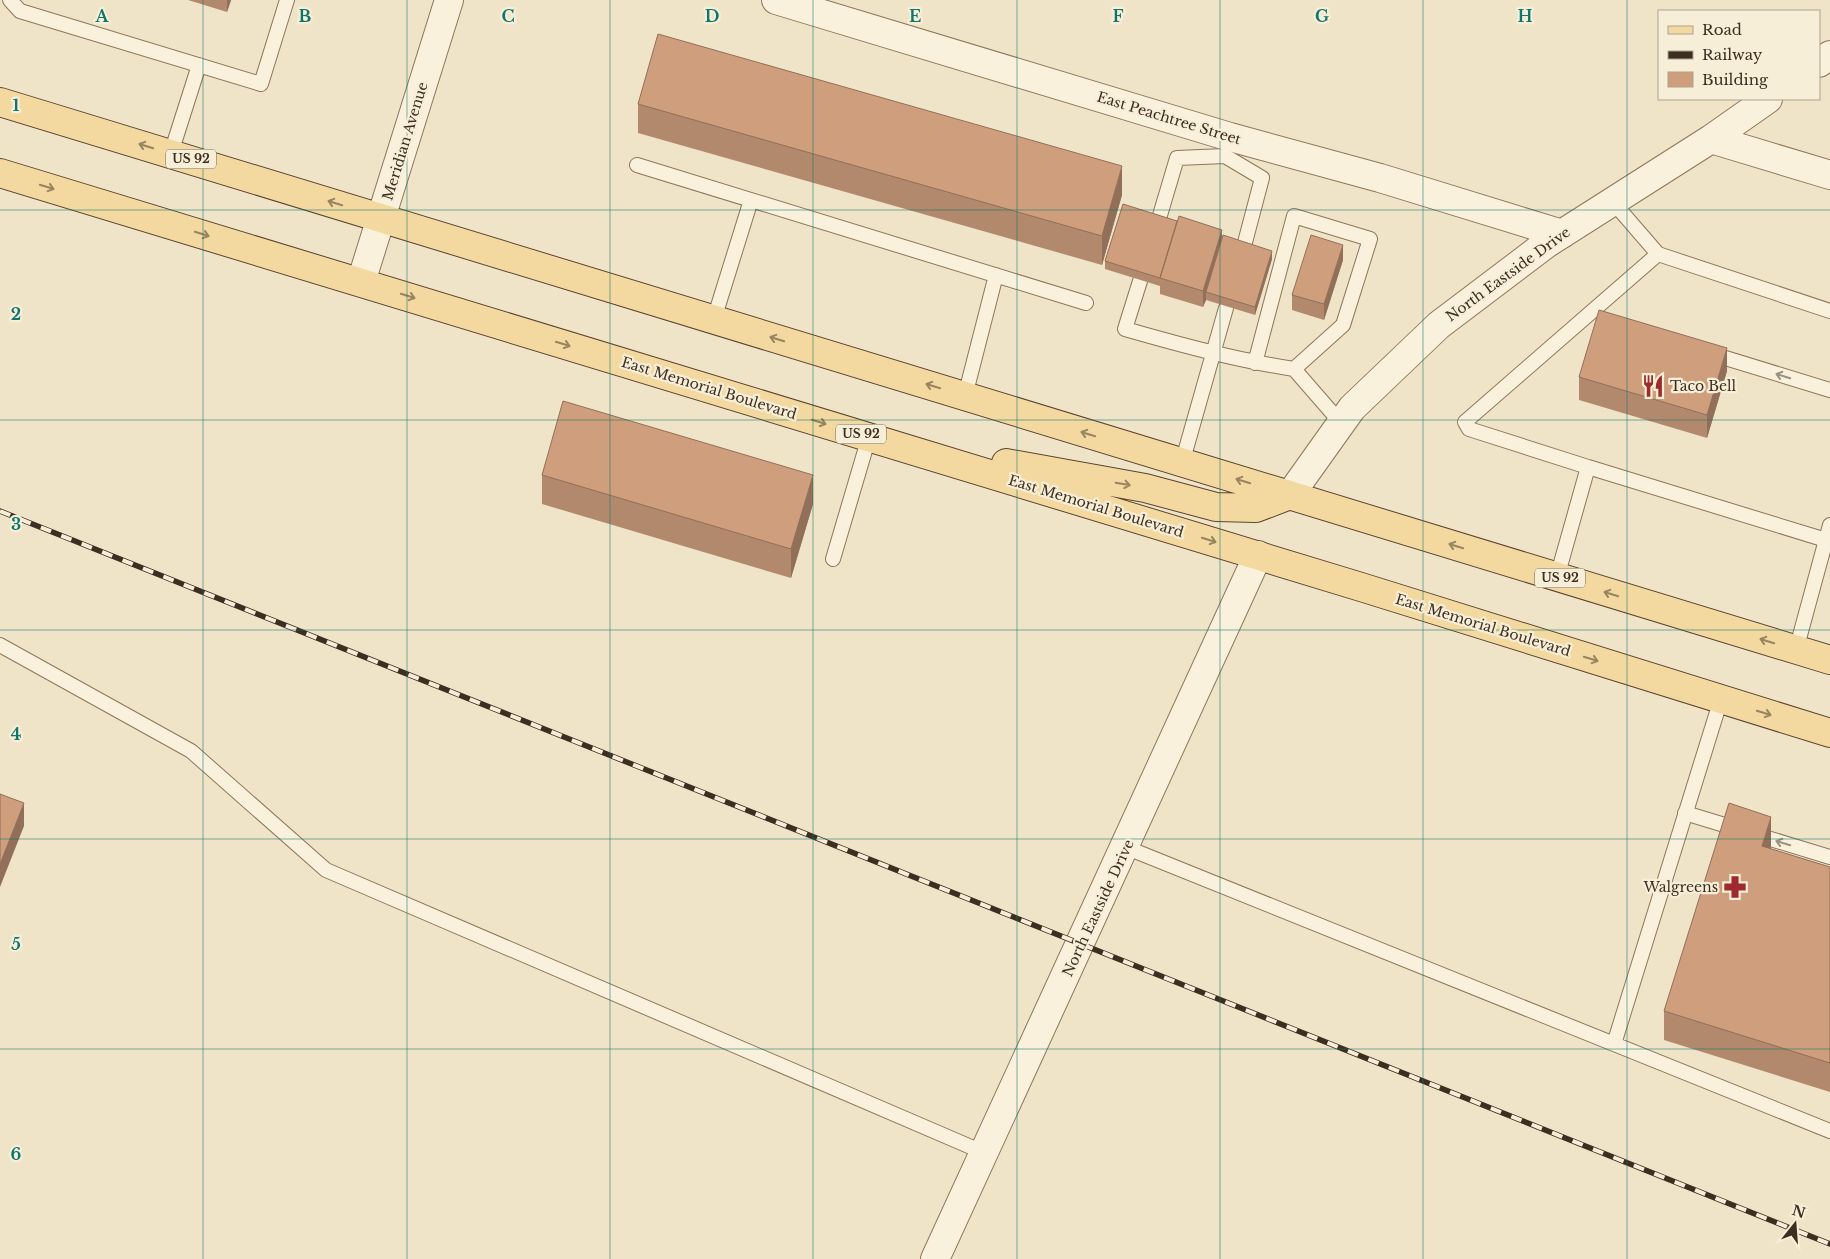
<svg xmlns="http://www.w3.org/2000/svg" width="1830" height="1259" viewBox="0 0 1830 1259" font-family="'Libre Baskerville',serif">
	<rect width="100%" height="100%" fill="#f0e4c8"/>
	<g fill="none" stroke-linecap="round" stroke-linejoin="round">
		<defs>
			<path id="lane" d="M 10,0 L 20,11 L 261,84 L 287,0
				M 171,153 L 199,65
				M 637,165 L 1086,303
				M 1158,222 L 1177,158 L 1225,156 L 1262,178 L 1243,250
				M 1658,254 L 1830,311
				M 1140,281 L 1125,329 C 1181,345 1236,360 1294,369 L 1343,325 L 1370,239 L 1294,216 L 1255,363
				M 714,319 L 751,200
				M 1709,353 L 1830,390
				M 1294,369 L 1341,423
				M 965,396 L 996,275
				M 1182,463 L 1226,308
				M 1588,467 L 1826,540
				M 833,559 L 869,437
				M 1557,577 L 1588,467 L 1469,429 L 1465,422 L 1658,254 L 1613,202
				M 0,645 L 191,751 L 326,870 L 985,1153
				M 1796,650 L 1830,525
				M 1685,813 L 1830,857
				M 1125,847 L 1830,1131
				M 1614,1044 L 1721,699"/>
			<path id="street" d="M 776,0 L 1230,137 L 1380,178 L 1562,234
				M 1819,63 L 1830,55
				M 1711,139 L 1830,175
				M 361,282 L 449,0
				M 1290,495 L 1352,408 L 1439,325 L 1546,244 L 1711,139 L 1768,99
				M 935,1259 L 1258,555"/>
			<path id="primary" d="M 0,102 L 1830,660
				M 0,173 L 1361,587 L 1830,733
				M 1006,463 L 1145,488 L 1216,507 L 1256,508 L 1290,495"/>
		</defs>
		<use href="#lane" stroke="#8d765c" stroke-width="16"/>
		<use href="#street" stroke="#8d765c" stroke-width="30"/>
		<use href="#primary" stroke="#5b4430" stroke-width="30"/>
		<use href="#lane" stroke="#faf1dc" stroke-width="14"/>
		<use href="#street" stroke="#faf1dc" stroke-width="28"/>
		<use href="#primary" stroke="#f3d9a0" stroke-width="28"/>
		<defs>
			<path id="rail" d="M 0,511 L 1830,1244"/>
		</defs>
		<use href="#rail" stroke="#3d2e20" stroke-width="5.5"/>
		<use href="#rail" stroke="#f7eed8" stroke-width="4" stroke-dasharray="11" stroke-linecap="butt"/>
	</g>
	<path fill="#b2896c" d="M 188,0 L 231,0 L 227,12 Z
		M 638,104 L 1122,195 L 1102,265 L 638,133 Z
		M 1222,237 L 1272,259 L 1255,315 L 1206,300 L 1203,307 L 1160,294 L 1160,286 L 1105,269 L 1105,261 Z
		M 1343,260 L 1324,320 L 1292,310 L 1292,295 Z
		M 1727,371 L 1707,438 L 1579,400 L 1579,377 Z
		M 542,475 L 813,504 L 791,578 L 542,504 Z
		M 1771,846 L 1771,849 L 1830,867 L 1830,1092 L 1664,1040 L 1664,1011 Z"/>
	<path fill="#916f58" d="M 227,0 L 231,0 L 227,12 Z
		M 1122,166 L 1122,195 L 1102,265 L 1102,236 Z
		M 1222,230 L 1222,245 L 1206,292 L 1206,300 L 1203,307 L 1203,291 Z
		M 1343,245 L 1343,260 L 1324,320 L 1324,304 Z
		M 1272,251 L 1272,259 L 1255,315 L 1255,307 Z
		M 1727,348 L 1727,371 L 1707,438 L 1707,415 Z
		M 813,475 L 813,504 L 791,578 L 791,549 Z
		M 24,803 L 24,826 L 0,887 L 0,864 Z
		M 1771,817 L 1771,846 L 1762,875 L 1762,846 Z"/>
	<path fill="#cf9f7d" stroke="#916f58" d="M 658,34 L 1122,166 L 1102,236 L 638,104 Z
		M 1123,204 L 1177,221 L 1160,278 L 1105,261 Z
		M 1179,216 L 1222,230 L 1203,291 L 1160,278 Z
		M 1223,235 L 1272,251 L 1255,307 L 1206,292 Z
		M 1311,235 L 1343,245 L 1324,304 L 1292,295 Z
		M 1599,310 L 1727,348 L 1707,415 L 1579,377 Z
		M 563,401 L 813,475 L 791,549 L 542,475 Z
		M 0,794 L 24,803 L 0,864 Z
		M 1729,803 L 1771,817 L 1762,846 L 1830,867 L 1830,1063 L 1664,1011 Z"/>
	<defs><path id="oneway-shaft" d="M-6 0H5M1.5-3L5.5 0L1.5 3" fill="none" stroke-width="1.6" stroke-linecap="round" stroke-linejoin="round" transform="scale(1.25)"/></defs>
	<g stroke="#988460">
		<use href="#oneway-shaft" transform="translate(146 146) rotate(-163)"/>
		<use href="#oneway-shaft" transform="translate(47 187) rotate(17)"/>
		<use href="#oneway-shaft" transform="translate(335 203) rotate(-163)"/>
		<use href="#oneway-shaft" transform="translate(202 234) rotate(17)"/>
		<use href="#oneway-shaft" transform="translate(408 296) rotate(17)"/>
		<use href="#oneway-shaft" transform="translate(777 339) rotate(-163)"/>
		<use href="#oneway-shaft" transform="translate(563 344) rotate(17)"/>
		<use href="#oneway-shaft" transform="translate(933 386) rotate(-163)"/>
		<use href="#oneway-shaft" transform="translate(819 422) rotate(17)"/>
		<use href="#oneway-shaft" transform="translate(1088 434) rotate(-163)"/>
		<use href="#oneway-shaft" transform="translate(1243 481) rotate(-163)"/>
		<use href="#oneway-shaft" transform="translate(1123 484) rotate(10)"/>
		<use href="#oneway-shaft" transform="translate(1209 540) rotate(17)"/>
		<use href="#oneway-shaft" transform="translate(1456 546) rotate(-163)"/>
		<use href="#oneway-shaft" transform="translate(1611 594) rotate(-163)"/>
		<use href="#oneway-shaft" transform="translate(1767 641) rotate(-163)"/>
		<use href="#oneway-shaft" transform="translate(1591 659) rotate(17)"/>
		<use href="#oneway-shaft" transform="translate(1764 713) rotate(17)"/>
	</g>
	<g stroke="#9c907e">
		<use href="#oneway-shaft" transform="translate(1783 376) rotate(-163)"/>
		<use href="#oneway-shaft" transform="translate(1783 843) rotate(-163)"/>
	</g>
	<path fill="none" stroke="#0f766e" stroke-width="1" stroke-opacity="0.55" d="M 203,0 L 203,1259M 407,0 L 407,1259M 610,0 L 610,1259M 813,0 L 813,1259M 1017,0 L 1017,1259M 1220,0 L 1220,1259M 1423,0 L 1423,1259M 1627,0 L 1627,1259M 0,210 L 1830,210M 0,420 L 1830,420M 0,630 L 1830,630M 0,839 L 1830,839M 0,1049 L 1830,1049"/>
	<defs>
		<symbol id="restaurant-bare" viewBox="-9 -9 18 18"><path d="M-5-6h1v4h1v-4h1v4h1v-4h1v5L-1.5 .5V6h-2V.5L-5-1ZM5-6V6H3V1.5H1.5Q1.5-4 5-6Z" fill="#9e2a2b" stroke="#f7eed8" stroke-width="2.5" paint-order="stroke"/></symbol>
		<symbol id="pharmacy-bare" viewBox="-9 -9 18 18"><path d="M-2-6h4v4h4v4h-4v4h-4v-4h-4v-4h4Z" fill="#9e2a2b" stroke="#f7eed8" stroke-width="2.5" paint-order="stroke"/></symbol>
	</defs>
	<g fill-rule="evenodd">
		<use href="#restaurant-bare" x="1637" y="370" width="32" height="32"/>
		<use href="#pharmacy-bare" x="1719" y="871" width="32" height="32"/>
	</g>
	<g text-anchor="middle" stroke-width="4.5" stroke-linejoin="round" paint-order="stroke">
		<g fill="#f7eed8" stroke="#756857" stroke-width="1">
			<rect x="166" y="149.5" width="50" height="19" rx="4"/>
			<rect x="836" y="424.5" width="50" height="19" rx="4"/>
			<rect x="1535" y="568.5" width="50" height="19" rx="4"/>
		</g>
		<g font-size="12" font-weight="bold" fill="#3d2e20">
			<text x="191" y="163">US 92</text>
			<text x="861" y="438">US 92</text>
			<text x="1560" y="582">US 92</text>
		</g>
		<g font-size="14" fill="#3d2e20" stroke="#f7eed8">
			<text transform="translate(1169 118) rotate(17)" y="5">East Peachtree Street</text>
			<text transform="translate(405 141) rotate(-73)" y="5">Meridian Avenue</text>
			<text transform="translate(1508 274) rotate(-36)" y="5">North Eastside Drive</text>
			<text transform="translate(709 388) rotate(17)" y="5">East Memorial Boulevard</text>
			<text transform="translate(1096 506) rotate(17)" y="5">East Memorial Boulevard</text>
			<text transform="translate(1483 625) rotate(17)" y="5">East Memorial Boulevard</text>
			<text transform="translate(1098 908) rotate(-65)" y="5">North Eastside Drive</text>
		</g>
		<g font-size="14" fill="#3d2e20" stroke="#f7eed8" text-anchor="start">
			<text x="1670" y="391">Taco Bell</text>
			<text x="1718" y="892" text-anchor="end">Walgreens</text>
		</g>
	</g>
	<g font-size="16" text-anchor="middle" font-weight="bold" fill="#0f766e" stroke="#f7eed8" stroke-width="4.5" stroke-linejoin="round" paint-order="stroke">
		<text x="102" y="22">A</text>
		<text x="305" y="22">B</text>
		<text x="508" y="22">C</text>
		<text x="712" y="22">D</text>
		<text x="915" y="22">E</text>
		<text x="1118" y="22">F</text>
		<text x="1322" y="22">G</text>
		<text x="1525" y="22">H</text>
		<text x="16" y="111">1</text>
		<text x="16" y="320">2</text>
		<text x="16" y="530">3</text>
		<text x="16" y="740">4</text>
		<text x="16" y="950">5</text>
		<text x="16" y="1160">6</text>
	</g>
	<rect x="1658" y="10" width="162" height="90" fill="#f7eed8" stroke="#ada18e"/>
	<rect x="1668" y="26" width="25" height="8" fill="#f3d9a0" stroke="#ada18e"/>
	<text x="1702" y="35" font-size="15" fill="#3d2e20">Road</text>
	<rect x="1668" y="51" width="25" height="8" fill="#3d2e20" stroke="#ada18e"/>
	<text x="1702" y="60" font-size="15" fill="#3d2e20">Railway</text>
	<rect x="1668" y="72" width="25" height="15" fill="#cf9f7d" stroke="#ada18e"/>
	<text x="1702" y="85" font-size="15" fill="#3d2e20">Building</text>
	<g transform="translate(1795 1224) rotate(17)" stroke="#f7eed8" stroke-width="4" paint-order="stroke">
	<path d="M0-4L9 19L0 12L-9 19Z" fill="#3d2e20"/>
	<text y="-8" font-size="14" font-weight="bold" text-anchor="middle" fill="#3d2e20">N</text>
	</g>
</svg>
